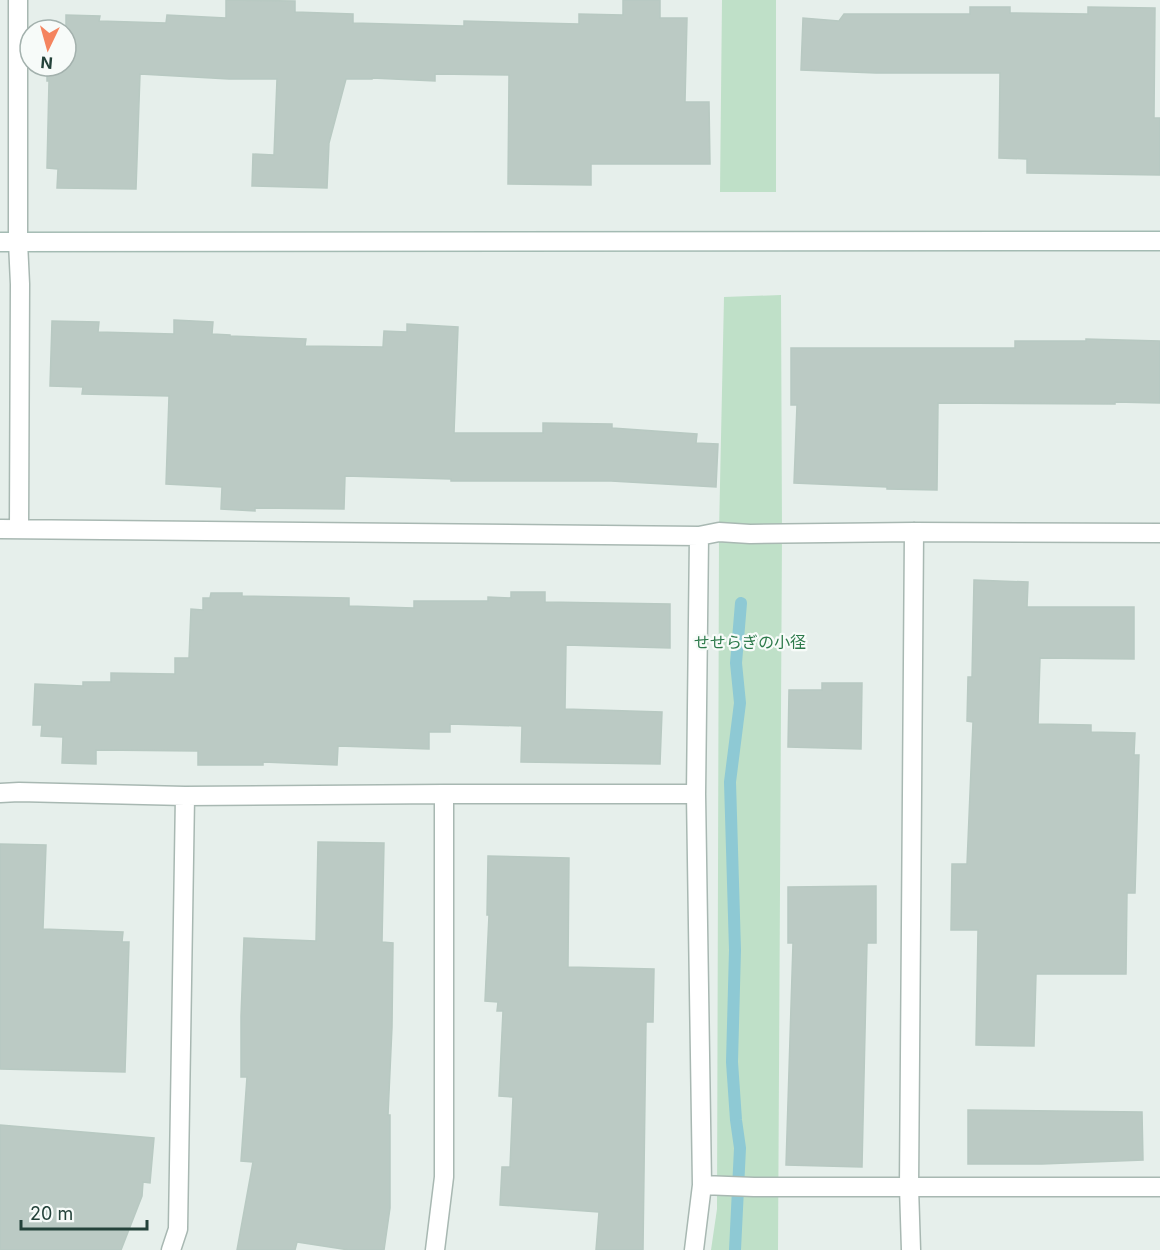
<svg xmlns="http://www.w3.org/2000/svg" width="1160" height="1250" viewBox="0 0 1160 1250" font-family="Inter,'Noto Sans JP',sans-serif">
	<rect width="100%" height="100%" fill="#e6efeb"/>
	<path fill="#bfe0c8" d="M 722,0 L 776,0 L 776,192 L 720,192 Z
		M 781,295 L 782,533 L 778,1250 L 711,1250 L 717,1209 L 719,532 L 724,297 Z"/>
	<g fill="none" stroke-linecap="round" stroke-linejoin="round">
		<path stroke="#8ec9d4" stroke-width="12" d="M 735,1250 L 740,1148 L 736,1120 L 732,1062 L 735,950 L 730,782 L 740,703 L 736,663 L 741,603"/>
	</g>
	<path fill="#bbcac4" stroke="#b8c9c2" stroke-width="1.5" d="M 226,0 L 295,1 L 295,12 L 353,14 L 353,23 L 464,26 L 464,21 L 579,24 L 579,14 L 623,15 L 623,0 L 660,0 L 660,18 L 687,18 L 685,102 L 709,102 L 710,164 L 591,164 L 591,185 L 508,184 L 509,75 L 435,74 L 435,81 L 372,78 L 372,79 L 346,79 L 329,143 L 327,188 L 252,186 L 253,154 L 274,155 L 277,79 L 229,79 L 140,74 L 136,189 L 57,188 L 58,169 L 47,168 L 49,81 L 47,81 L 47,66 L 66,66 L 66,15 L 100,16 L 99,21 L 166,23 L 167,15 L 226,18 Z
		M 970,7 L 1010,7 L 1010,13 L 1088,14 L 1088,7 L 1155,8 L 1154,118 L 1160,118 L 1160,175 L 1027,173 L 1027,159 L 999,158 L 1000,73 L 876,73 L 801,70 L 803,18 L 839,21 L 844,14 L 970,14 Z
		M 174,320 L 213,322 L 212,334 L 230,335 L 230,336 L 306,339 L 305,346 L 383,347 L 384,331 L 407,332 L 407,324 L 458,327 L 454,433 L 543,433 L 543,423 L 612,424 L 612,428 L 697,434 L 696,443 L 718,444 L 716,487 L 611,481 L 451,481 L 451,479 L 345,476 L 344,509 L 255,508 L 255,511 L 221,509 L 222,487 L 166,484 L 169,396 L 82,394 L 83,387 L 50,386 L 52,321 L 99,322 L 98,332 L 174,334 Z
		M 1086,339 L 1160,341 L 1160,403 L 1115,402 L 1115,404 L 938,403 L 937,490 L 887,489 L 887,487 L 794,483 L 797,405 L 791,405 L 791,348 L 1015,348 L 1015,341 L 1086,341 Z
		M 974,580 L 1028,582 L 1027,607 L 1134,607 L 1134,659 L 1040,658 L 1038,724 L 1091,725 L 1091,732 L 1135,733 L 1134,755 L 1139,755 L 1135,893 L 1127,893 L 1126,974 L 1036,974 L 1034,1046 L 976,1045 L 978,930 L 951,930 L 952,864 L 967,864 L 973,722 L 967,721 L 968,677 L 972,677 Z
		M 511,592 L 545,592 L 545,602 L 670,604 L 670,648 L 566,645 L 565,709 L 662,712 L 660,764 L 521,762 L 522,726 L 450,724 L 450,732 L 429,732 L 429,749 L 338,746 L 337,765 L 263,762 L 263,765 L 198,765 L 198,751 L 96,750 L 96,764 L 62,763 L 63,737 L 41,736 L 42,725 L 33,725 L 35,684 L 83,686 L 83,682 L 111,682 L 111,673 L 175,674 L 175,658 L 189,658 L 191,609 L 203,610 L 203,598 L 210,598 L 211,593 L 242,593 L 242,596 L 349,598 L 349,606 L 414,608 L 414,601 L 488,601 L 488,597 L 511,598 Z
		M 822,683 L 862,683 L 861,749 L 788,747 L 789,690 L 822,690 Z
		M 318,842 L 384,843 L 382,942 L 393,943 L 392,1027 L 388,1115 L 390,1115 L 390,1208 L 384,1250 L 349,1250 L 297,1242 L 295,1250 L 237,1250 L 253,1162 L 241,1161 L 247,1077 L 241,1077 L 241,1016 L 244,938 L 316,941 Z
		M 0,844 L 46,845 L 43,929 L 123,932 L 122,942 L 129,942 L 125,1072 L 0,1069 Z
		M 488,856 L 569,858 L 568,967 L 654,969 L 653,1022 L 646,1022 L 643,1250 L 596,1250 L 599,1212 L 500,1205 L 502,1167 L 510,1167 L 513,1097 L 499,1096 L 503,1011 L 497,1011 L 498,1002 L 485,1001 L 489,915 L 487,915 Z
		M 876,886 L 876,943 L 867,943 L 862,1167 L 786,1165 L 793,943 L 788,943 L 788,887 Z
		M 968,1110 L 1142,1112 L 1143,1160 L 1042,1164 L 968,1164 Z
		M 0,1125 L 154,1138 L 150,1183 L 143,1182 L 142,1196 L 121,1250 L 0,1250 Z"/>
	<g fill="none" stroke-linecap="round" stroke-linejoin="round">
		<defs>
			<path id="street" d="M 18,0 L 18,242 L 20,284 L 19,529
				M 0,529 L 699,536 L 719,532 L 750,534 L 914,532 L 1160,533
				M 0,793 L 19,792 L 185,796 L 444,794 L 696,794
				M 702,1185 L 754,1187 L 1160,1187
				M 171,1250 L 178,1229 L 185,796
				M 435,1250 L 444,1177 L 444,794
				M 694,1250 L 702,1185 L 696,794 L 699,536
				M 911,1250 L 909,1187 L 914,532"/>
			<path id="secondary" d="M 0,242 L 1160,241"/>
		</defs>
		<use href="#street" stroke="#a8b8b2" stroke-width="21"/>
		<use href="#secondary" stroke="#a4bbb3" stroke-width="21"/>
		<use href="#street" stroke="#fff" stroke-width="18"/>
		<use href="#secondary" stroke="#fff" stroke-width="18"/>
	</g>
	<g text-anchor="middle" stroke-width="4.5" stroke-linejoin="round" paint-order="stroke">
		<g font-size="16" fill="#2d7a4b" stroke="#f7fbf9">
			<text x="750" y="648">せせらぎの小径</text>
		</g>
	</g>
	<g transform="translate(48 48) rotate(185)"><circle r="28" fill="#f7fbf9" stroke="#a3b1ad" stroke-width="1.5"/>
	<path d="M0-4.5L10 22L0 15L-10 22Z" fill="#f4845f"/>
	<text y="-9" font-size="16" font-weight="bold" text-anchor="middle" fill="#24423a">N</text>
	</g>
	<path d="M21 1220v9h126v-9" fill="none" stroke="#24423a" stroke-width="3"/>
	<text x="30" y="1220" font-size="18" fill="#24423a" stroke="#f7fbf9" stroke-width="4.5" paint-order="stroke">20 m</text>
</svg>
